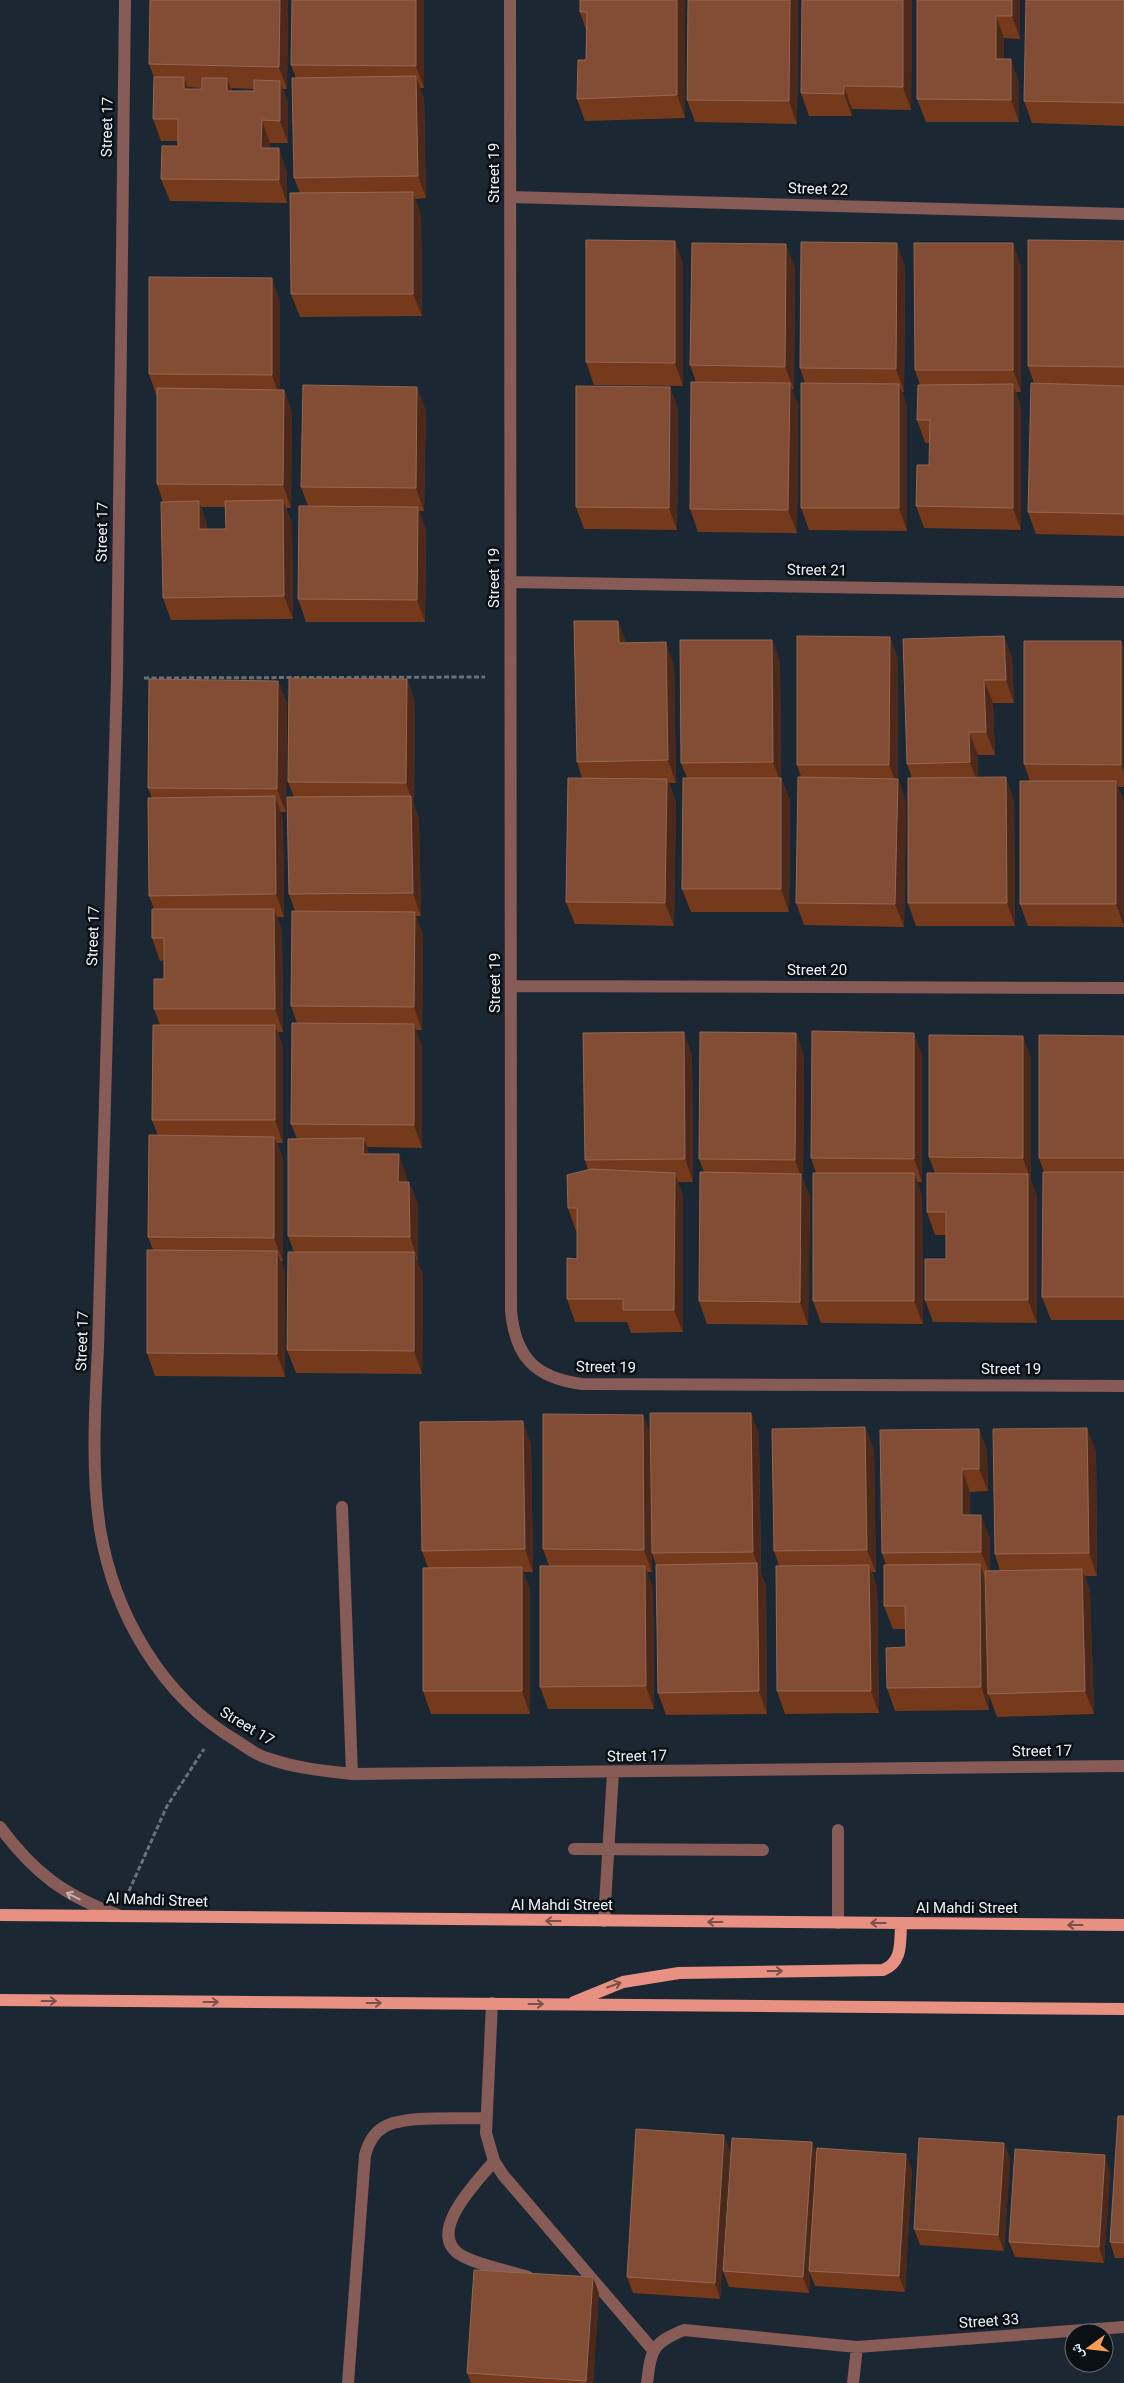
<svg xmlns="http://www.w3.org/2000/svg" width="1124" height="2383" viewBox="0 0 1124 2383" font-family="Roboto,'Noto Naskh Arabic',sans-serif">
	<rect width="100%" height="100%" fill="#1b2732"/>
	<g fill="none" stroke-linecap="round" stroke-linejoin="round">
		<path stroke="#67717b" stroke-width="3" stroke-dasharray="5 2.5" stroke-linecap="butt" d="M 144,678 L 485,677
			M 129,1891 L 167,1806 L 204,1749"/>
		<path stroke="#875c56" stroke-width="12" d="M 125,0 L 117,678 L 98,1348 C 95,1408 91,1469 100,1529 C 114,1614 162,1697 237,1741 C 246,1747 256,1755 267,1758 C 294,1768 324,1771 352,1774 L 1124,1766
			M 510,0 L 511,1310 C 515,1357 535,1378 582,1384 L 1124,1386
			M 510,197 L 1124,214
			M 510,582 L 1124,592
			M 511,986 L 1124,988
			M 342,1507 L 352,1774
			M 0,1827 C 34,1873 65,1896 118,1915
			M 838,1830 L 838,1923
			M 574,1849 L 763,1850
			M 604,1921 L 613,1772
			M 492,2003 L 486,2133 L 494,2161 L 503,2175 L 653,2350
			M 494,2161 C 479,2180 426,2231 459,2254 C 476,2265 508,2270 528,2277
			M 348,2383 L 365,2155 C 368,2144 373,2133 384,2127 C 404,2115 461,2119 485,2118
			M 647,2383 C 651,2350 652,2343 684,2330 L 857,2347 L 1124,2327
			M 853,2383 L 857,2347"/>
		<path stroke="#e89183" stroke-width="12" d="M 0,1915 L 1124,1925
			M 0,2000 L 1124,2009
			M 574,2002 L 623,1982 L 679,1973 L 883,1970 C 903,1962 900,1942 901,1924"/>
	</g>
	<path fill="#75391c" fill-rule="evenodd" d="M 150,0 L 288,0 L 287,89 L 283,89 L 288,103 L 288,143 L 270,143 L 270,148 L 287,171 L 287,203 L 170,201 L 161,179 L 178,146 L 178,141 L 161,141 L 153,119 L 154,77 L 149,64 ZM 187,87 L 202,88 L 202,89 L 188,89 ZM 231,88 L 254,89 L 254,91 L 232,91 Z
		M 424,0 L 424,88 L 420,88 L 424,98 L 426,198 L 415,199 L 421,215 L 422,316 L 300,317 L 291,294 L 300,193 L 294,178 L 296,78 L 291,65 Z
		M 685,0 L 685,118 L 585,121 L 577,99 L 586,60 L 586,30 L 580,12 Z
		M 798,0 L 797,124 L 695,122 L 687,100 Z
		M 802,0 L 912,0 L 911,110 L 852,109 L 852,116 L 809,116 L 801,93 Z
		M 917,0 L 1020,0 L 1020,39 L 1004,38 L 1004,59 L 1019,82 L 1019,122 L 926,122 L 917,99 Z
		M 1124,0 L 1124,126 L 1032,123 L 1024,101 Z
		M 1124,241 L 1124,536 L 1036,534 L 1028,512 L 1034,383 L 1028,366 Z
		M 683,263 L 683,386 L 594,385 L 586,362 Z
		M 905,266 L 904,392 L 902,392 L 907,406 L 907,531 L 809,530 L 801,508 L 805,383 L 800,368 Z
		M 1021,266 L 1021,392 L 1016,392 L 1021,407 L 1021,530 L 924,528 L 916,506 L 929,465 L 930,443 L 925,443 L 917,420 L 920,385 L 915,370 Z
		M 795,267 L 794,389 L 792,389 L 798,405 L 797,533 L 698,532 L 690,509 L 696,382 L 690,365 Z
		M 280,301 L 280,390 L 284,390 L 292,412 L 291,508 L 286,508 L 292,523 L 293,619 L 171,620 L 163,598 L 163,502 L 157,484 L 157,397 L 149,374 ZM 201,507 L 225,507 L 226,529 L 207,529 L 207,524 Z
		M 670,387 L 678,409 L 677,530 L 584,529 L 576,507 Z
		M 426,410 L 424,511 L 419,511 L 426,530 L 425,622 L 306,622 L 298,599 L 308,506 L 301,487 Z
		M 1004,636 L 1012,658 L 1014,703 L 993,703 L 995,755 L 978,755 L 978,777 L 1014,800 L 1015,926 L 916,926 L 908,903 L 912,778 L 907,764 Z
		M 890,637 L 898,659 L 898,779 L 906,802 L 904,927 L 804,925 L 796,903 L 801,777 L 797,765 Z
		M 772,640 L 780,662 L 781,778 L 790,800 L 789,912 L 691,912 L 682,889 L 687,778 L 681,763 Z
		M 1121,641 L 1124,649 L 1124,787 L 1118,787 L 1124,802 L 1124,927 L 1028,926 L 1020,904 L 1030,781 L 1024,764 Z
		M 626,643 L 674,665 L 676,783 L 669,783 L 676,802 L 674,926 L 575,924 L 566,902 L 582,778 L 577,762 Z
		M 407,679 L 415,702 L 414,806 L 419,819 L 421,916 L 416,916 L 423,935 L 422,1030 L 416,1030 L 422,1047 L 422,1148 L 367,1147 L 369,1154 L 407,1177 L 407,1182 L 409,1182 L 418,1205 L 418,1260 L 417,1260 L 423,1275 L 422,1374 L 296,1373 L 287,1350 L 294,1252 L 288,1236 L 297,1139 L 291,1124 L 297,1023 L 291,1006 L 295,911 L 289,894 L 294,797 L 288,782 Z
		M 278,681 L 287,704 L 286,812 L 280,812 L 283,819 L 284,917 L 277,917 L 282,931 L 283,1032 L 278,1032 L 283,1048 L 283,1143 L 277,1143 L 283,1159 L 283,1261 L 281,1261 L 285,1274 L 285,1377 L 155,1376 L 147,1353 L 153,1250 L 148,1237 L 158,1136 L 152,1120 L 160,1025 L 154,1009 L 164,979 L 164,960 L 160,961 L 152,938 L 154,909 L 149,896 L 152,798 L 148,788 Z
		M 796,1033 L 804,1056 L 803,1179 L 810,1197 L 808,1325 L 707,1324 L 699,1301 L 704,1172 L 699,1159 Z
		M 1124,1036 L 1124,1320 L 1051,1320 L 1042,1297 L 1044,1172 L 1039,1158 Z
		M 692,1055 L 693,1182 L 678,1182 L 683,1196 L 683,1332 L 631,1333 L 627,1322 L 575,1322 L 567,1299 L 577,1259 L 577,1231 L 576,1231 L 568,1208 L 588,1170 L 585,1160 Z
		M 922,1055 L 922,1182 L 917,1182 L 922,1196 L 923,1324 L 821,1323 L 813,1301 L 816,1173 L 811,1158 Z
		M 1031,1058 L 1031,1181 L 1037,1196 L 1037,1323 L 933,1322 L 925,1300 L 946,1259 L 946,1235 L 935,1235 L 927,1212 L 935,1173 L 929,1157 Z
		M 751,1413 L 759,1435 L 761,1574 L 766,1586 L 767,1714 L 666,1715 L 658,1693 L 656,1565 L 652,1553 L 652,1572 L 647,1572 L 653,1589 L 654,1709 L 548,1709 L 540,1687 L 549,1566 L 543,1549 L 650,1434 Z
		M 865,1427 L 874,1450 L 876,1572 L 872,1572 L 877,1588 L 879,1713 L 785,1714 L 777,1691 L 779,1566 L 774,1551 Z
		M 979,1429 L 987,1451 L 988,1491 L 970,1492 L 970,1515 L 990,1538 L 990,1571 L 1000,1571 L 995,1554 L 1096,1451 L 1097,1576 L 1085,1576 L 1090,1592 L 1094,1714 L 997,1717 L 989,1695 L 989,1710 L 895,1711 L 887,1688 L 906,1647 L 906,1629 L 893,1629 L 884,1606 L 886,1565 L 882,1553 Z
		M 531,1444 L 533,1572 L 523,1572 L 530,1590 L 530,1714 L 431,1714 L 423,1691 L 428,1568 L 422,1551 Z
		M 1124,2116 L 1124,2258 L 1115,2258 L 1110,2242 Z
		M 812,2142 L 817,2156 L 912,2170 L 905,2292 L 815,2286 L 810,2273 L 809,2293 L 729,2287 L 723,2271 Z
		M 1004,2143 L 1010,2159 L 1004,2251 L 920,2245 L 914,2229 Z
		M 730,2151 L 720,2299 L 633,2293 L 627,2277 Z
		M 1110,2171 L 1104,2263 L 1015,2257 L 1009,2242 Z
		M 599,2293 L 593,2383 L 471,2383 L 467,2373 Z"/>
	<path fill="#4c291b" d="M 280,0 L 288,0 L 287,89 L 279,67 Z
		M 416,0 L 424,0 L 424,88 L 416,66 Z
		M 677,0 L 685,0 L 685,118 L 677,95 Z
		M 790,0 L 798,0 L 797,124 L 789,101 Z
		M 903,0 L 912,0 L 911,110 L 903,87 Z
		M 1012,0 L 1020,0 L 1020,39 L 1012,16 Z
		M 996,16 L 1004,38 L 1004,82 L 996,59 Z
		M 1011,59 L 1019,82 L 1019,122 L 1011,100 Z
		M 416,76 L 424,98 L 426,198 L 418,176 Z
		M 184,77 L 192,100 L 184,89 Z
		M 227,78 L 235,101 L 227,91 Z
		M 280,81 L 288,103 L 288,143 L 280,121 Z
		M 844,86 L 852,109 L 852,116 L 844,94 Z
		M 262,120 L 270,143 L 270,171 L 261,148 Z
		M 279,148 L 287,171 L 287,203 L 279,180 Z
		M 413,192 L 421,215 L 422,316 L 413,294 Z
		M 675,241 L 683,263 L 683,386 L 675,363 Z
		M 897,243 L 905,266 L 904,392 L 896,369 Z
		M 1013,243 L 1021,266 L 1021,392 L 1013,370 Z
		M 786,244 L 795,267 L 794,389 L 785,367 Z
		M 272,278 L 280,301 L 280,398 L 272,375 Z
		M 790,383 L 798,405 L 797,533 L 788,510 Z
		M 899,384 L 907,406 L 907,531 L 899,508 Z
		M 1013,384 L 1021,407 L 1021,530 L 1013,508 Z
		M 417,387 L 426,410 L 424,511 L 416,488 Z
		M 670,387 L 678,409 L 677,530 L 669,508 Z
		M 284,390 L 292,412 L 291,508 L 283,485 Z
		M 283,500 L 292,523 L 293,619 L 284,596 Z
		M 199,501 L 207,524 L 207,552 L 199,529 Z
		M 418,507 L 426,530 L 425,622 L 417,600 Z
		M 618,621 L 627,643 L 619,643 Z
		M 1004,636 L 1012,658 L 1014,703 L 1006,680 Z
		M 890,637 L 898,659 L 898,787 L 898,779 L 906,802 L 904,927 L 895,904 L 898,788 L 889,765 Z
		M 772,640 L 780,662 L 781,781 L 781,778 L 790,800 L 789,912 L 781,889 L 781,784 L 773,762 Z
		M 1121,641 L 1124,649 L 1124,773 L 1121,765 Z
		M 666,642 L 674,665 L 676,783 L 668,760 Z
		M 407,679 L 415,702 L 414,806 L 419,819 L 421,916 L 413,893 L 411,797 L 406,783 Z
		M 984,680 L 993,703 L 995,755 L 986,732 Z
		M 278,681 L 287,704 L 286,812 L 277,789 Z
		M 969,732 L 978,755 L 978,785 L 970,762 Z
		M 1006,777 L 1014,800 L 1015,926 L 1007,903 Z
		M 667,779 L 676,802 L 674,926 L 665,903 Z
		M 1116,781 L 1124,802 L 1124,926 L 1116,904 Z
		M 275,796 L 283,819 L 284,917 L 276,894 Z
		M 274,909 L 282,931 L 283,1032 L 275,1009 Z
		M 415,912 L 423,935 L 422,1030 L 414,1007 Z
		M 414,1024 L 422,1047 L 422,1148 L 414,1125 Z
		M 275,1025 L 283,1048 L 283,1143 L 275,1120 Z
		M 684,1032 L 692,1055 L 693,1182 L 685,1159 Z
		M 796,1033 L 804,1056 L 803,1179 L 810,1197 L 808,1325 L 800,1302 L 801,1177 L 795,1160 Z
		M 914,1033 L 922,1055 L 922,1182 L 914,1159 Z
		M 1023,1036 L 1031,1058 L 1031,1181 L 1023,1158 Z
		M 274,1137 L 283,1159 L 283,1261 L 274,1238 Z
		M 364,1138 L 372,1161 L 363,1154 Z
		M 399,1154 L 407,1177 L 407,1205 L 398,1182 Z
		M 675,1173 L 683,1196 L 683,1332 L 674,1310 Z
		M 914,1173 L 922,1196 L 923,1324 L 914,1301 Z
		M 1028,1174 L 1037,1196 L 1037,1323 L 1028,1300 Z
		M 409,1182 L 418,1205 L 418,1260 L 410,1237 Z
		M 277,1251 L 285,1274 L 285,1377 L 277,1354 Z
		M 414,1252 L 423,1275 L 422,1374 L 414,1351 Z
		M 751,1413 L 759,1435 L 761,1574 L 766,1586 L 767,1714 L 759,1691 L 757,1564 L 753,1552 Z
		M 643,1415 L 652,1437 L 652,1572 L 644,1550 Z
		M 523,1421 L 531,1444 L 533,1572 L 525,1549 Z
		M 865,1427 L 874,1450 L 876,1572 L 867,1550 Z
		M 1087,1428 L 1096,1451 L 1097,1576 L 1089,1553 Z
		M 979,1429 L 987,1451 L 988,1491 L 979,1469 Z
		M 962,1469 L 970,1492 L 971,1538 L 962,1515 Z
		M 981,1515 L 990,1538 L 990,1574 L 981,1552 Z
		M 980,1564 L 988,1587 L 989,1710 L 981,1687 Z
		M 869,1565 L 877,1588 L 879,1713 L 871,1691 Z
		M 645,1566 L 653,1589 L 654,1709 L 646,1686 Z
		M 522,1567 L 530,1590 L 530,1714 L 522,1691 Z
		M 1082,1569 L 1090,1592 L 1094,1714 L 1085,1691 Z
		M 724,2135 L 730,2151 L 720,2299 L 715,2283 Z
		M 812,2142 L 817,2158 L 809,2271 L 810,2273 L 809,2293 L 803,2277 Z
		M 1004,2143 L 1010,2159 L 1004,2251 L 998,2235 Z
		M 906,2154 L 912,2170 L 905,2292 L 899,2276 Z
		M 1105,2155 L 1110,2171 L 1104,2263 L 1099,2247 Z
		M 593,2277 L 599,2293 L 593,2383 L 587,2383 L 586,2381 Z"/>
	<path fill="#824d34" stroke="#936853" d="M 150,0 L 280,0 L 279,67 L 149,64 Z
		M 292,0 L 416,0 L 416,66 L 291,65 Z
		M 580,0 L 677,0 L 677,95 L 577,99 L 578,60 L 586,60 L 587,12 L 580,12 Z
		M 688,0 L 790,0 L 789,101 L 687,100 Z
		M 802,0 L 903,0 L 903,87 L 844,86 L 844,94 L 801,93 Z
		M 917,0 L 1012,0 L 1012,16 L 996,16 L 996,59 L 1011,59 L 1011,100 L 917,99 Z
		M 1026,0 L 1124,0 L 1124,103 L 1024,101 Z
		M 416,76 L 418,176 L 294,178 L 292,78 Z
		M 154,77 L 184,77 L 184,89 L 202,89 L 202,78 L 227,78 L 227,91 L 254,91 L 254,80 L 280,81 L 280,121 L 262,120 L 261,148 L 279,148 L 279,180 L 161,179 L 162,146 L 178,146 L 178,119 L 153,119 Z
		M 413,192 L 413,294 L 291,294 L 290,193 Z
		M 586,240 L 675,241 L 675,363 L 586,362 Z
		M 1028,240 L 1124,241 L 1124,367 L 1028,366 Z
		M 801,242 L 897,243 L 896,369 L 800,368 Z
		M 692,243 L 786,244 L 785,367 L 690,365 Z
		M 914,243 L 1013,243 L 1013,370 L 915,370 Z
		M 149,277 L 272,278 L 272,375 L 149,374 Z
		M 691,382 L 790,383 L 788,510 L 690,509 Z
		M 801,383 L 899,384 L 899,508 L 801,508 Z
		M 1031,383 L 1124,386 L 1124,514 L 1028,512 Z
		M 1013,384 L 1013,508 L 916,506 L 917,465 L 929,465 L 930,420 L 917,420 L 918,385 Z
		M 303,385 L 417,387 L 416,488 L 301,487 Z
		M 576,386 L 670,387 L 669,508 L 576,507 Z
		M 157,388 L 284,390 L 283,485 L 157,484 Z
		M 283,500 L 284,596 L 163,598 L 161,502 L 199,501 L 199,529 L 226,529 L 225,501 Z
		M 299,506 L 418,507 L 417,600 L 298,599 Z
		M 574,621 L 618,621 L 619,643 L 666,642 L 668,760 L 577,762 Z
		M 797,636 L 890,637 L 889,765 L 797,765 Z
		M 1004,636 L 1006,680 L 984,680 L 986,732 L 969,732 L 970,762 L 907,764 L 903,639 Z
		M 680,640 L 772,640 L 773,762 L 681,763 Z
		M 1024,641 L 1121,641 L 1121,765 L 1024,764 Z
		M 289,678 L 407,679 L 406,783 L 288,782 Z
		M 149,679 L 278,681 L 277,789 L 148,788 Z
		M 798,777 L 898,779 L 895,904 L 796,903 Z
		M 1006,777 L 1007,903 L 908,903 L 908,778 Z
		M 568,778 L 667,779 L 665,903 L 566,902 Z
		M 683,778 L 781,778 L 781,889 L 682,889 Z
		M 1020,781 L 1116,781 L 1116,904 L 1020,904 Z
		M 275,796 L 276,894 L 149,896 L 148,798 Z
		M 411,796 L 413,893 L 289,894 L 287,797 Z
		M 152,909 L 274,909 L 275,1009 L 154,1009 L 154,979 L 164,979 L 164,938 L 152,938 Z
		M 292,911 L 415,912 L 414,1007 L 291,1006 Z
		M 292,1023 L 414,1024 L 414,1125 L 291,1124 Z
		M 153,1025 L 275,1025 L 275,1120 L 152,1120 Z
		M 812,1031 L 914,1033 L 914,1159 L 811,1158 Z
		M 684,1032 L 685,1159 L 585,1160 L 583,1033 Z
		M 700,1032 L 796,1033 L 795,1160 L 699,1159 Z
		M 929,1035 L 1023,1036 L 1023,1158 L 929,1157 Z
		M 1039,1035 L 1124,1036 L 1124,1158 L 1039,1158 Z
		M 149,1135 L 274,1137 L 274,1238 L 148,1237 Z
		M 364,1138 L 363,1154 L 399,1154 L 398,1182 L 409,1182 L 410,1237 L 288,1236 L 288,1139 Z
		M 591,1169 L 675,1173 L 674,1310 L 623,1310 L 623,1299 L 567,1299 L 567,1258 L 577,1259 L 577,1208 L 568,1208 L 567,1175 Z
		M 700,1172 L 801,1174 L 800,1302 L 699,1301 Z
		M 1043,1172 L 1124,1172 L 1124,1297 L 1042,1297 Z
		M 813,1173 L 914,1173 L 914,1301 L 813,1301 Z
		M 927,1173 L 1028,1174 L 1028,1300 L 925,1300 L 925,1259 L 946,1259 L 946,1212 L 927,1212 Z
		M 147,1250 L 277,1251 L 277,1354 L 147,1353 Z
		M 288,1252 L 414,1252 L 414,1351 L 287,1350 Z
		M 650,1413 L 751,1413 L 753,1552 L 652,1553 Z
		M 543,1414 L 643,1415 L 644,1550 L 543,1549 Z
		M 523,1421 L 525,1549 L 422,1551 L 420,1422 Z
		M 865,1427 L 867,1550 L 774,1551 L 772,1429 Z
		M 1087,1428 L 1089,1553 L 995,1554 L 993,1429 Z
		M 979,1429 L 979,1469 L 962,1469 L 962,1515 L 981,1515 L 981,1552 L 882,1553 L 880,1430 Z
		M 757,1563 L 759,1691 L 658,1693 L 656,1565 Z
		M 980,1564 L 981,1687 L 887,1688 L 886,1648 L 906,1647 L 905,1606 L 884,1606 L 884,1565 Z
		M 869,1565 L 871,1691 L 777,1691 L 776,1566 Z
		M 540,1566 L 645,1566 L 646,1686 L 540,1687 Z
		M 522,1567 L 522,1691 L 423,1691 L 423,1568 Z
		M 1082,1569 L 1085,1691 L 988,1694 L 985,1571 Z
		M 1118,2116 L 1124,2116 L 1124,2243 L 1110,2242 Z
		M 636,2129 L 724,2135 L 715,2283 L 627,2277 Z
		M 732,2138 L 812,2142 L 803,2277 L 723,2271 Z
		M 919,2138 L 1004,2143 L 998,2235 L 914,2229 Z
		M 817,2148 L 906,2154 L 899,2276 L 809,2271 Z
		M 1015,2149 L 1105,2155 L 1099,2247 L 1009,2242 Z
		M 474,2270 L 593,2277 L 586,2381 L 467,2373 Z"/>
	<defs><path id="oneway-shaft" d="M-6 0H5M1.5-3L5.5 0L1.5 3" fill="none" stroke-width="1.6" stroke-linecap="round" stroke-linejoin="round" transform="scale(1.25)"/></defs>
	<use stroke="#bfb0b1" href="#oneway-shaft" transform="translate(73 1896) rotate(-153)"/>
	<g stroke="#79504c">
		<use href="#oneway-shaft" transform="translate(553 1921) rotate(-180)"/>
		<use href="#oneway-shaft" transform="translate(715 1922) rotate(-180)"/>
		<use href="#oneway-shaft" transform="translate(878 1923) rotate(-180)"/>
		<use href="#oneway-shaft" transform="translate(1075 1925) rotate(-180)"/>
		<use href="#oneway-shaft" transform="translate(775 1971)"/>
		<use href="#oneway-shaft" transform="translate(614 1985) rotate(-19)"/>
		<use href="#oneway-shaft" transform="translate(49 2001)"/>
		<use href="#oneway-shaft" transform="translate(211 2002)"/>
		<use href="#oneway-shaft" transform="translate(374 2003)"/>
		<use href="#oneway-shaft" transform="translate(536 2004)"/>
	</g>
	<g text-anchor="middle" stroke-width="5" stroke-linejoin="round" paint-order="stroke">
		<g font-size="15" fill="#edf5fc" stroke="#0a1014">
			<text transform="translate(107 127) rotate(-89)" y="5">Street 17</text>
			<text transform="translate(494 173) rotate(-90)" y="5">Street 19</text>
			<text transform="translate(818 189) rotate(2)" y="5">Street 22</text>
			<text transform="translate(102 532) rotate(-89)" y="5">Street 17</text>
			<text transform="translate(817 570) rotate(1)" y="5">Street 21</text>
			<text transform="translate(494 578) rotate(-90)" y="5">Street 19</text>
			<text transform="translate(93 936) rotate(-88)" y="5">Street 17</text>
			<text x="817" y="975">Street 20</text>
			<text transform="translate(495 983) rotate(-90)" y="5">Street 19</text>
			<text transform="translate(82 1341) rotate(-88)" y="5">Street 17</text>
			<text transform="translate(606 1367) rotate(1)" y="5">Street 19</text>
			<text x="1011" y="1374">Street 19</text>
			<text transform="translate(247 1726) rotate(31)" y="5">Street 17</text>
			<text transform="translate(1042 1751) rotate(-1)" y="5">Street 17</text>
			<text transform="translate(637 1756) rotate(-1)" y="5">Street 17</text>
			<text transform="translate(157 1900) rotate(2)" y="5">Al Mahdi Street</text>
			<text x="562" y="1910">Al Mahdi Street</text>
			<text x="967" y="1913">Al Mahdi Street</text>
			<text transform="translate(989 2321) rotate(-4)" y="5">Street 33</text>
		</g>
	</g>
	<g transform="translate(1089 2348) rotate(255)"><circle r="24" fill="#0a1014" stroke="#656c71"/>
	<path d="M0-4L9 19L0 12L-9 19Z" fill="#fc9d53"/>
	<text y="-8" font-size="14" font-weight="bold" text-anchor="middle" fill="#edf5fc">ش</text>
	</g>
</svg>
